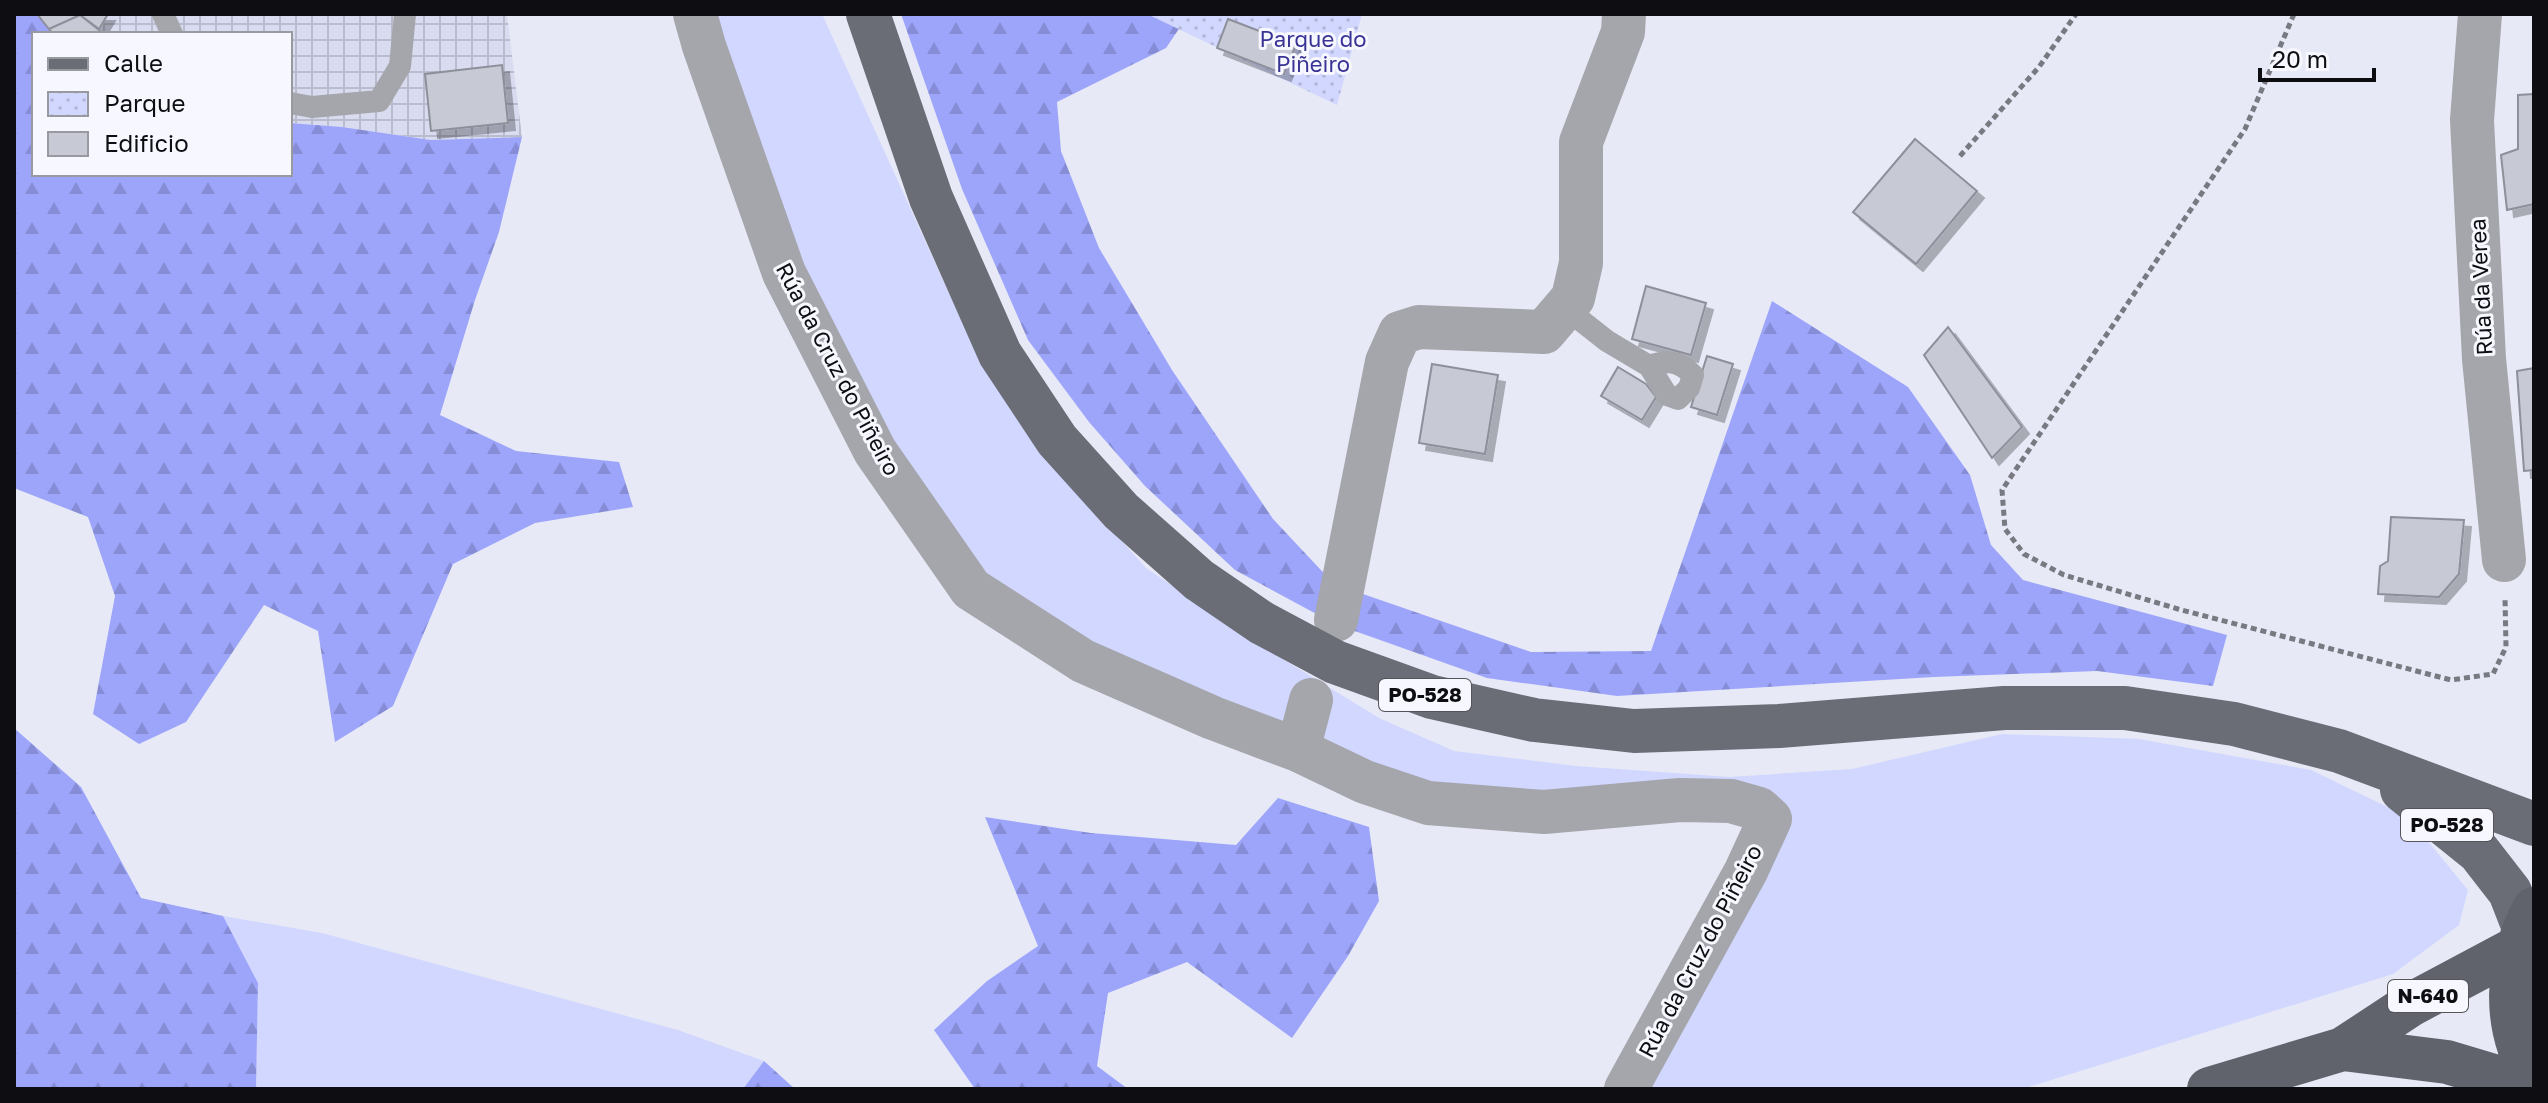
<svg xmlns="http://www.w3.org/2000/svg" width="2548" height="1103" viewBox="0 0 2548 1103" font-family="'Golos Text',sans-serif">
	<defs>
		<pattern id="industrial-grid" width="8" height="8" patternUnits="userSpaceOnUse" patternTransform="scale(2)"><rect width="8" height="8" fill="#d9dcf0"/><path d="M0 4h8M4 0v8" fill="none" stroke="#b9bccd"/></pattern>
		<pattern id="forest-firs" width="22" height="20" patternUnits="userSpaceOnUse" patternTransform="scale(2)"><rect width="22" height="20" fill="#9da5fb"/><path d="M5 1l3.5 6h-7zM16 11l3.5 6h-7z" fill="#868dd6"/></pattern>
		<pattern id="park-dots" width="8" height="8" patternUnits="userSpaceOnUse" patternTransform="scale(2)"><rect width="8" height="8" fill="#d1d7fe"/><path d="M2 2h.1M6 6h.1" fill="none" stroke="#b2b7d9" stroke-width="1.8" stroke-linecap="round"/></pattern>
		<filter id="shadow"><feDropShadow dx="7" dy="7" stdDeviation="0" flood-color="#0004"/></filter>
	</defs>
	<rect width="100%" height="100%" fill="#e7e9f6"/>
	<path fill="url(#industrial-grid)" d="M 37,14 L 507,14 L 522,137 L 431,140 L 342,127 L 290,123 L 290,34 L 53,34 Z"/>
	<path fill="#d1d7fe" d="M 695,14 L 822,14 L 951,298 L 1058,470 L 1146,568 L 1273,653 L 1379,718 L 1454,751 L 1576,766 L 1730,777 L 1852,769 L 2002,734 L 2139,739 L 2311,770 L 2408,817 L 2468,890 L 2459,925 L 2393,974 L 2022,1089 L 1626,1089 L 1769,819 L 1428,803 L 1083,661 L 920,538 Z
		M 223,916 L 322,933 L 678,1030 L 764,1061 L 743,1089 L 256,1089 L 258,983 Z"/>
	<path fill="url(#forest-firs)" d="M 14,14 L 37,14 L 53,34 L 34,34 L 34,174 L 290,174 L 290,123 L 342,127 L 431,140 L 522,137 L 499,232 L 475,300 L 440,415 L 516,451 L 619,462 L 633,507 L 535,523 L 453,564 L 393,706 L 335,742 L 318,631 L 264,605 L 186,722 L 139,744 L 93,714 L 115,596 L 88,517 L 14,488 Z
		M 901,14 L 1189,14 L 1166,48 L 1057,102 L 1061,151 L 1099,248 L 1172,370 L 1273,519 L 1334,584 L 1531,652 L 1651,651 L 1772,301 L 1908,387 L 1970,475 L 1991,545 L 2023,580 L 2227,635 L 2213,686 L 2097,671 L 1934,677 L 1617,696 L 1487,678 L 1335,624 L 1235,570 L 1145,486 L 1089,422 L 1028,340 L 962,189 Z
		M 14,728 L 81,787 L 141,898 L 223,916 L 258,983 L 256,1089 L 14,1089 Z
		M 1278,798 L 1369,827 L 1379,901 L 1348,956 L 1292,1038 L 1187,962 L 1108,993 L 1097,1066 L 1128,1089 L 975,1089 L 934,1030 L 987,981 L 1038,946 L 985,817 L 1091,833 L 1236,845 Z
		M 764,1061 L 795,1089 L 743,1089 Z"/>
	<path fill="url(#park-dots)" d="M 1147,14 L 1362,14 L 1337,105 Z"/>
	<path fill="#c7c9d5" stroke="#8d8f9a" stroke-width="2" filter="url(#shadow)" d="M 37,14 L 108,14 L 99,29 L 80,15 L 49,29 Z
		M 80,15 L 104,34 L 53,34 L 49,29 Z
		M 1228,19 L 1296,45 L 1284,74 L 1217,48 Z
		M 502,65 L 508,123 L 431,131 L 425,74 Z
		M 2534,94 L 2534,204 L 2507,210 L 2501,155 L 2518,149 L 2518,95 Z
		M 1915,139 L 1977,191 L 1916,264 L 1853,212 Z
		M 1646,286 L 1706,303 L 1691,355 L 1632,339 Z
		M 1948,327 L 2022,427 L 1992,458 L 1924,355 Z
		M 1707,356 L 1733,364 L 1717,415 L 1691,407 Z
		M 1432,364 L 1498,375 L 1485,454 L 1419,443 Z
		M 1618,367 L 1646,384 L 1656,397 L 1642,420 L 1601,396 Z
		M 2534,368 L 2534,470 L 2524,471 L 2517,371 Z
		M 2391,517 L 2464,520 L 2459,574 L 2439,597 L 2378,594 L 2380,566 L 2388,561 Z"/>
	<g fill="none" stroke-linecap="round" stroke-linejoin="round">
		<path stroke="#787981" stroke-width="5" stroke-dasharray="6 4" stroke-linecap="butt" d="M 2294,14 L 2245,129 L 2002,490 L 2005,529 L 2024,554 L 2064,575 L 2178,609 L 2451,680 L 2493,674 L 2506,647 L 2505,597
			M 1960,156 L 2039,67 L 2076,14"/>
		<path stroke="#a5a6ab" stroke-width="22" d="M 163,14 L 172,34
			M 290,103 L 312,107 L 379,101 L 400,66 L 405,14
			M 1573,298 L 1574,315 L 1607,341 L 1649,366 L 1667,395 L 1678,399 L 1689,388 L 1693,375 C 1678,360 1668,360 1649,366"/>
		<path stroke="#a5a6ab" stroke-width="44" d="M 695,14 L 704,46 L 784,273 L 875,451 L 971,589 L 1083,661 L 1213,718 L 1298,750 L 1365,782 L 1428,803 L 1544,812 L 1680,800 L 1731,801 L 1759,809 L 1770,819 L 1746,871 L 1626,1089
			M 2480,14 L 2472,120 L 2484,359 L 2504,560
			M 1336,620 L 1387,362 L 1400,333 L 1419,327 L 1544,332 L 1573,298 L 1581,263 L 1581,142 L 1623,32 L 1624,14
			M 1298,750 L 1311,700"/>
		<path stroke="#6b6d76" stroke-width="44" d="M 868,14 L 931,198 L 1000,354 L 1057,440 L 1121,511 L 1199,580 L 1262,623 L 1335,662 L 1432,697 L 1534,720 L 1634,731 L 1779,726 L 2004,708 L 2125,708 L 2234,724 L 2339,751 L 2534,824
			M 2402,790 L 2479,852 L 2510,892 L 2524,928"/>
		<path stroke="#61636c" stroke-width="44" d="M 2534,909 C 2506,962 2501,1025 2534,1078
			M 2343,1049 L 2447,1062 L 2534,1088
			M 2209,1089 L 2343,1049 L 2410,1005 L 2517,948"/>
	</g>
	<g text-anchor="middle" stroke-width="6" stroke-linejoin="round" paint-order="stroke">
		<g fill="#f6f7ff" stroke="#545459" stroke-width="2">
			<rect x="1379" y="679" width="92" height="32" rx="6"/>
			<rect x="2401" y="809" width="92" height="32" rx="6"/>
			<rect x="2388" y="980" width="80" height="32" rx="6"/>
		</g>
		<g font-size="20" font-weight="bold" fill="#0e0e12">
			<text x="1425" y="702">PO-528</text>
			<text x="2447" y="832">PO-528</text>
			<text x="2428" y="1003">N-640</text>
		</g>
		<g font-size="22" fill="#383394" stroke="#f6f7ff">
			<text x="1313" y="47">Parque do<tspan x="1313" dy="25">Piñeiro</tspan></text>
		</g>
		<g font-size="22" fill="#0e0e12" stroke="#f6f7ff">
			<text transform="translate(2481 287) rotate(-93)" y="8">Rúa da Verea</text>
			<text transform="translate(838 369) rotate(62)" y="8">Rúa da Cruz do Piñeiro</text>
			<text transform="translate(1700 951) rotate(-62)" y="8">Rúa da Cruz do Piñeiro</text>
		</g>
	</g>
	<rect width="2548" height="1103" fill="none" stroke="#0e0e12" stroke-width="32"/>
	<rect x="32" y="32" width="260" height="144" fill="#f6f7ff" stroke="#999aa0" stroke-width="2"/>
	<rect x="48" y="58" width="40" height="12" fill="#6b6d76" stroke="#999aa0" stroke-width="2"/>
	<text x="104" y="72" font-size="24" fill="#0e0e12">Calle</text>
	<rect x="48" y="92" width="40" height="24" fill="url(#park-dots)" stroke="#999aa0" stroke-width="2"/>
	<text x="104" y="112" font-size="24" fill="#0e0e12">Parque</text>
	<rect x="48" y="132" width="40" height="24" fill="#c7c9d5" stroke="#999aa0" stroke-width="2"/>
	<text x="104" y="152" font-size="24" fill="#0e0e12">Edificio</text>
	<path d="M2260 68v12h114v-12" fill="none" stroke="#0e0e12" stroke-width="4"/>
	<text x="2272" y="68" font-size="24" fill="#0e0e12" stroke="#f6f7ff" stroke-width="6" paint-order="stroke">20 m</text>
</svg>
